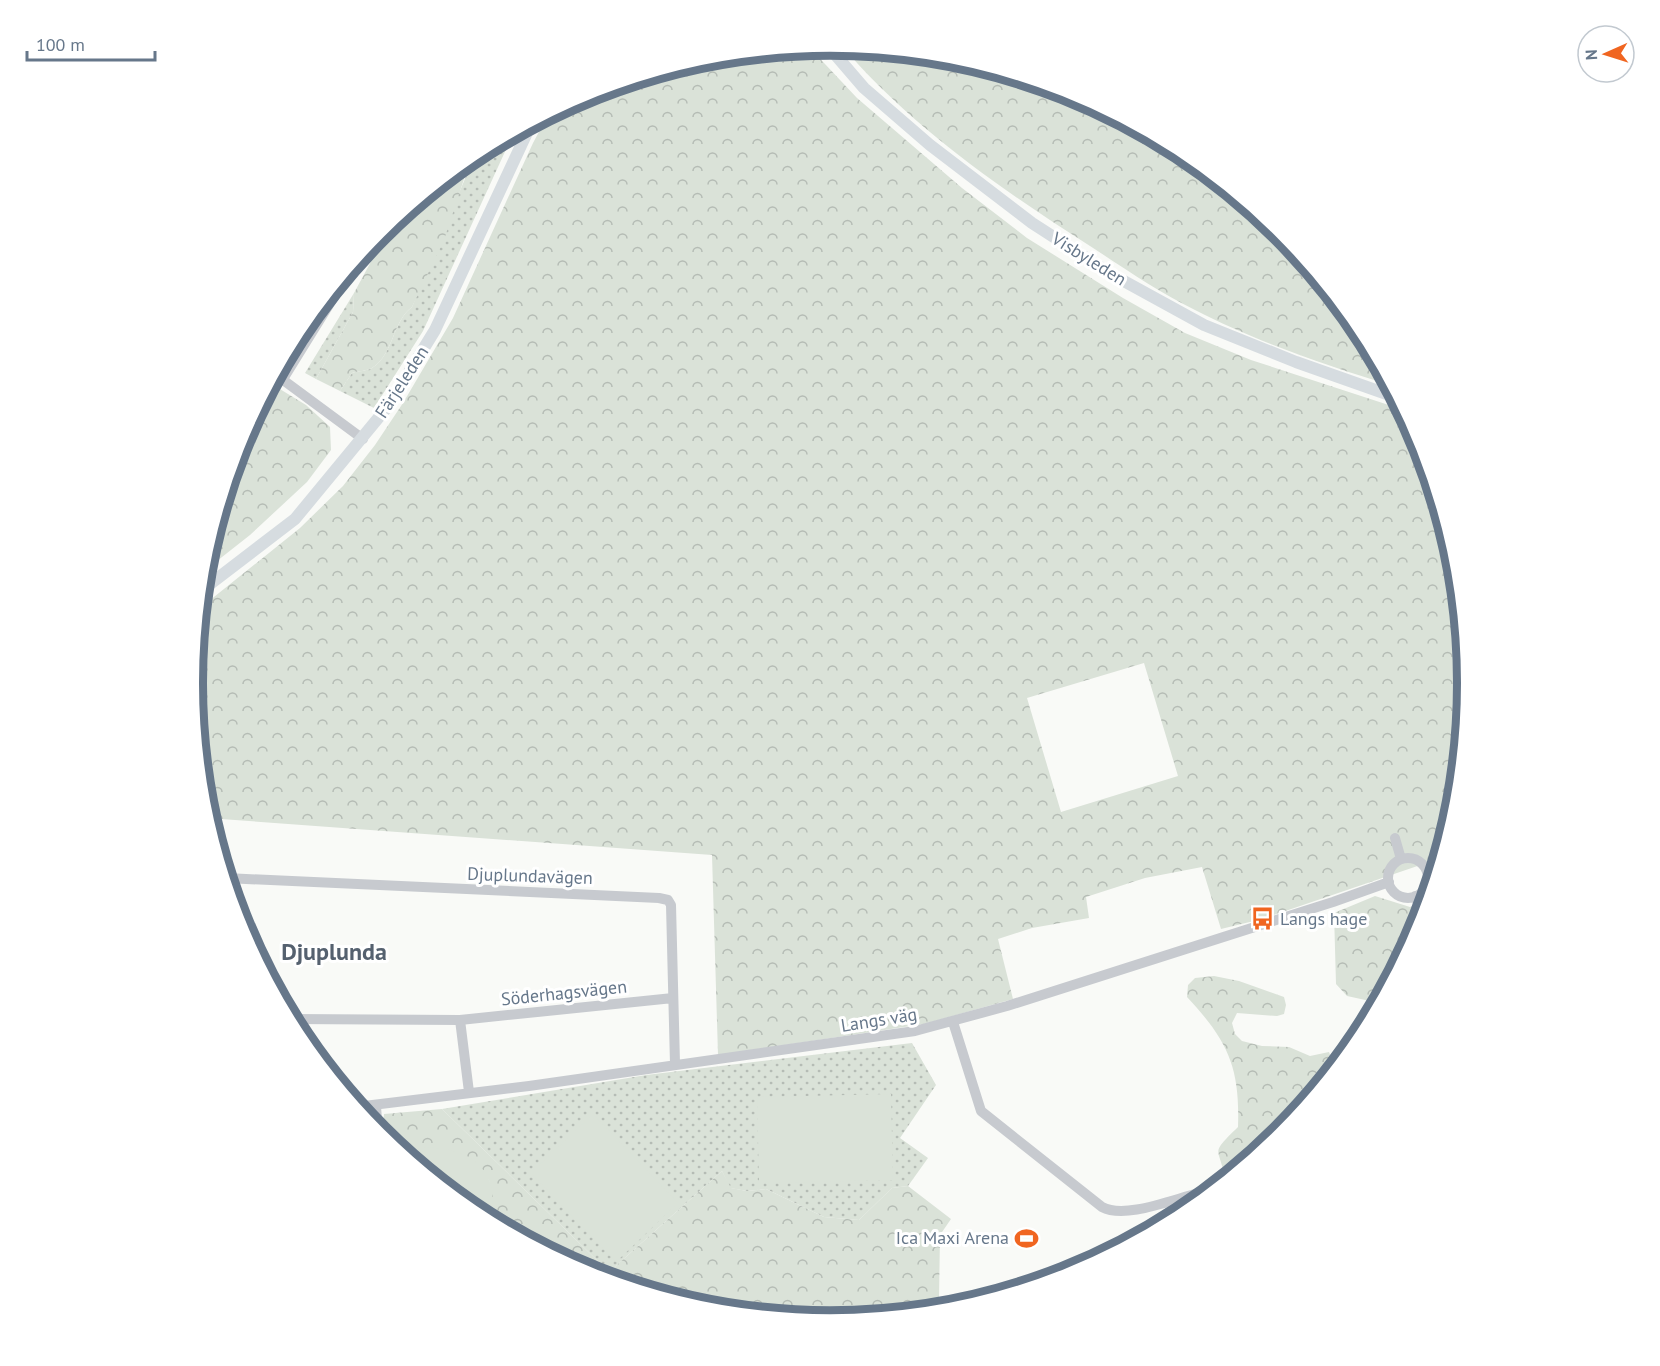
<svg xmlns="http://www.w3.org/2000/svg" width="1660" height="1366" viewBox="0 0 1660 1366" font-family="'PT Sans',sans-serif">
	<defs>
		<pattern id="grass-dots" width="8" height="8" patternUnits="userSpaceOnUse" patternTransform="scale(1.5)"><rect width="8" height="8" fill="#dae2d8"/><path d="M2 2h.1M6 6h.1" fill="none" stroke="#b5bcb5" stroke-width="1.8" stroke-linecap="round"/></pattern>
		<pattern id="forest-crowns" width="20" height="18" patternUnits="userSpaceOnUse" patternTransform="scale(1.5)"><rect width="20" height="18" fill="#dae2d8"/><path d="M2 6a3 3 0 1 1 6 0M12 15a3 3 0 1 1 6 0" fill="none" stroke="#b5bcb5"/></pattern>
	</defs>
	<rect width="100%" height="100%" fill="#f9faf7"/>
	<path fill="url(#grass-dots)" d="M 514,132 L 423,331 L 374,408 L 340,391 L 352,373 C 358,371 367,371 372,368 C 394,354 392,322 412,307 L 476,152 Z
		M 354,293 L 353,312 L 316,379 L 305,373 Z
		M 326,296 L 288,358 L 282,361 L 300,328 Z
		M 912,1043 L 936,1085 L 900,1138 L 928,1158 L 908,1186 L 892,1188 L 859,1220 L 824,1217 L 766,1189 L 747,1191 L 730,1188 L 722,1171 L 609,1272 L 442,1109 L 646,1075 Z"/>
	<path fill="url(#forest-crowns)" fill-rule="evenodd" d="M 842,46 L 955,57 L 1074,94 L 1185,153 L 1281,232 L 1361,329 L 1391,385 C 1327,366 1253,340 1195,310 C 1158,292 1124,268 1090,246 C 1001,189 911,127 842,46 Z
		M 809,47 L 857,98 L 962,188 L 1027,238 L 1123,298 L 1185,333 L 1251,360 L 1404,410 L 1420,439 L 1456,559 L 1468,683 L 1456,808 L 1441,858 L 1262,919 L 1221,929 L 1202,867 L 1145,878 L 1086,897 L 1089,918 L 1032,928 L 998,939 L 1013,999 L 924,1024 L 718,1055 L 712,855 L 207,818 L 192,683 L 199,609 L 300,528 L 343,486 L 375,445 L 403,403 L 453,318 L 533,143 L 549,113 L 586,93 L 706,57 ZM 1144,663 L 1178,776 L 1061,812 L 1027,698 Z
		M 476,152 L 466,173 L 444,240 L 412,307 C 392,322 394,354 372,368 C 367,371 358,371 352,373 L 340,391 L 316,379 L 353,312 L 354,293 L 394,219 Z
		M 270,383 L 306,405 L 330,427 L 331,450 L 307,482 L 250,535 L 203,572 L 204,558 L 230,473 L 244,465 L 235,456 L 241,439 Z
		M 1429,895 L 1419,927 L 1379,1003 L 1347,996 L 1336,984 L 1334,913 L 1375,896 L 1410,907 L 1425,900 Z
		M 1214,976 L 1239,981 L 1284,997 L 1286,1005 L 1284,1014 L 1277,1016 L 1237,1013 L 1232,1023 L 1235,1034 L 1242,1041 L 1262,1046 L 1289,1047 L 1310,1056 L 1329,1052 L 1335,1068 L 1281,1134 L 1225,1180 C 1220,1146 1208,1156 1238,1127 C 1240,1067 1228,1041 1187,997 L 1188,985 L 1195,978 Z
		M 442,1109 L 609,1272 L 722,1171 L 731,1188 L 747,1191 L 766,1189 L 824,1217 L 859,1220 L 892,1188 L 908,1186 L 951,1219 L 940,1235 L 939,1300 L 954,1309 L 830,1321 L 705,1309 L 586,1272 L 492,1222 L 489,1180 L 409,1149 L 401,1152 L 382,1136 L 384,1114 Z"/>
	<path fill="#dae2d8" d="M 891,1094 L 893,1180 L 759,1183 L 757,1097 Z
		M 593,1114 L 678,1203 L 616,1262 L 531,1173 Z
		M 425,1147 C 450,1149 478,1153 489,1180 C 494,1191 492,1210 492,1222 L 475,1213 L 401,1152 Z"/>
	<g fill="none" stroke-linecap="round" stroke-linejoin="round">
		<path stroke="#c7cacf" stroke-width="10" d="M 275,374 L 363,439
			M 283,379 L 361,253
			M 1395,838 L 1401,859
			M1388 878a20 20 0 1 1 40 0a20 20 0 1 1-40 0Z
			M 226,878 L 659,898 L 668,900 L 671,905 L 675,1064
			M 1415,896 L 1423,915
			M 290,1019 L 460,1020 L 673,998
			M 460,1020 L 469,1092
			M 953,1022 L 981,1111 L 1102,1207 C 1128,1221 1184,1194 1213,1190
			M 376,1106 L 378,1133
			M 356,1107 L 529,1086 L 915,1031 L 1007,1006 L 1333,902 L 1389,882"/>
		<path stroke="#d6dce0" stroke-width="12" d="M 827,45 L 864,88 L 930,145 L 1032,223 L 1111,274 L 1204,325 L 1296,362 L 1398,398
			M 201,591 L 295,519 L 389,405 L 435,330 L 532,122"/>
	</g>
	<defs>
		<symbol id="bus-bare" viewBox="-9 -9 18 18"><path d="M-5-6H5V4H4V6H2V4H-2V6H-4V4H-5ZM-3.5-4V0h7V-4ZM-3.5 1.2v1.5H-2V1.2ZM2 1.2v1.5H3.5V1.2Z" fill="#f06520" stroke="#fff" stroke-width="2.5" paint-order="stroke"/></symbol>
		<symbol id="stadium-bare" viewBox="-9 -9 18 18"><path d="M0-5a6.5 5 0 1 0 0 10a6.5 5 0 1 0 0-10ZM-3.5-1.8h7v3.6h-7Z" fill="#f06520" stroke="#fff" stroke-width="2.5" paint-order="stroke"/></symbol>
	</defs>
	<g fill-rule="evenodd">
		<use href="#bus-bare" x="1246" y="902" width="33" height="33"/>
		<use href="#stadium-bare" x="1010" y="1222" width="33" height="33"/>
	</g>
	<g text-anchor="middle" stroke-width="6" stroke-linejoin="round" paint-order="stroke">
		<g font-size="18" fill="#66778a" stroke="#fff">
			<text transform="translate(1089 259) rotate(32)" y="6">Visbyleden</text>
			<text transform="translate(402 382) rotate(-57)" y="6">Färjeleden</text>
			<text transform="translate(530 876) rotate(2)" y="6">Djuplundavägen</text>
			<text transform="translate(564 993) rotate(-6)" y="6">Söderhagsvägen</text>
			<text transform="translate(879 1020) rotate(-9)" y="6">Langs väg</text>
		</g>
		<g font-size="18" fill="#66778a" stroke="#fff" text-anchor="start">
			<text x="1280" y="925">Langs hage</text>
			<text x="1009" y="1244" text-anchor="end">Ica Maxi Arena</text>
		</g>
		<g font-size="24" font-weight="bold" fill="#55616f" stroke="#fff">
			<text x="334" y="960">Djuplunda</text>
		</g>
	</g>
	<path d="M0 0H1660V1366H0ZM203 683a627 627 0 1 1 1254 0a627 627 0 1 1-1254 0Z" fill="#fff" fill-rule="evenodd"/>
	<path fill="none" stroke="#66778a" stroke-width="8" d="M203 683a627 627 0 1 1 1254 0a627 627 0 1 1-1254 0Z"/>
	<g transform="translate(1606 54) rotate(267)"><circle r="28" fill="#ffffff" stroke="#c2c9d0" stroke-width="1.5"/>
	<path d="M0-4.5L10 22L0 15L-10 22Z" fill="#f06520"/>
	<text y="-9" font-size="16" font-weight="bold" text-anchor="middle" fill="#66778a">N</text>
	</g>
	<path d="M27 51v9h128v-9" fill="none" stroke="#66778a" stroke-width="3"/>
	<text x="36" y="51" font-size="18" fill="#66778a" stroke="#ffffff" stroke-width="4.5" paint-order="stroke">100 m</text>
</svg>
